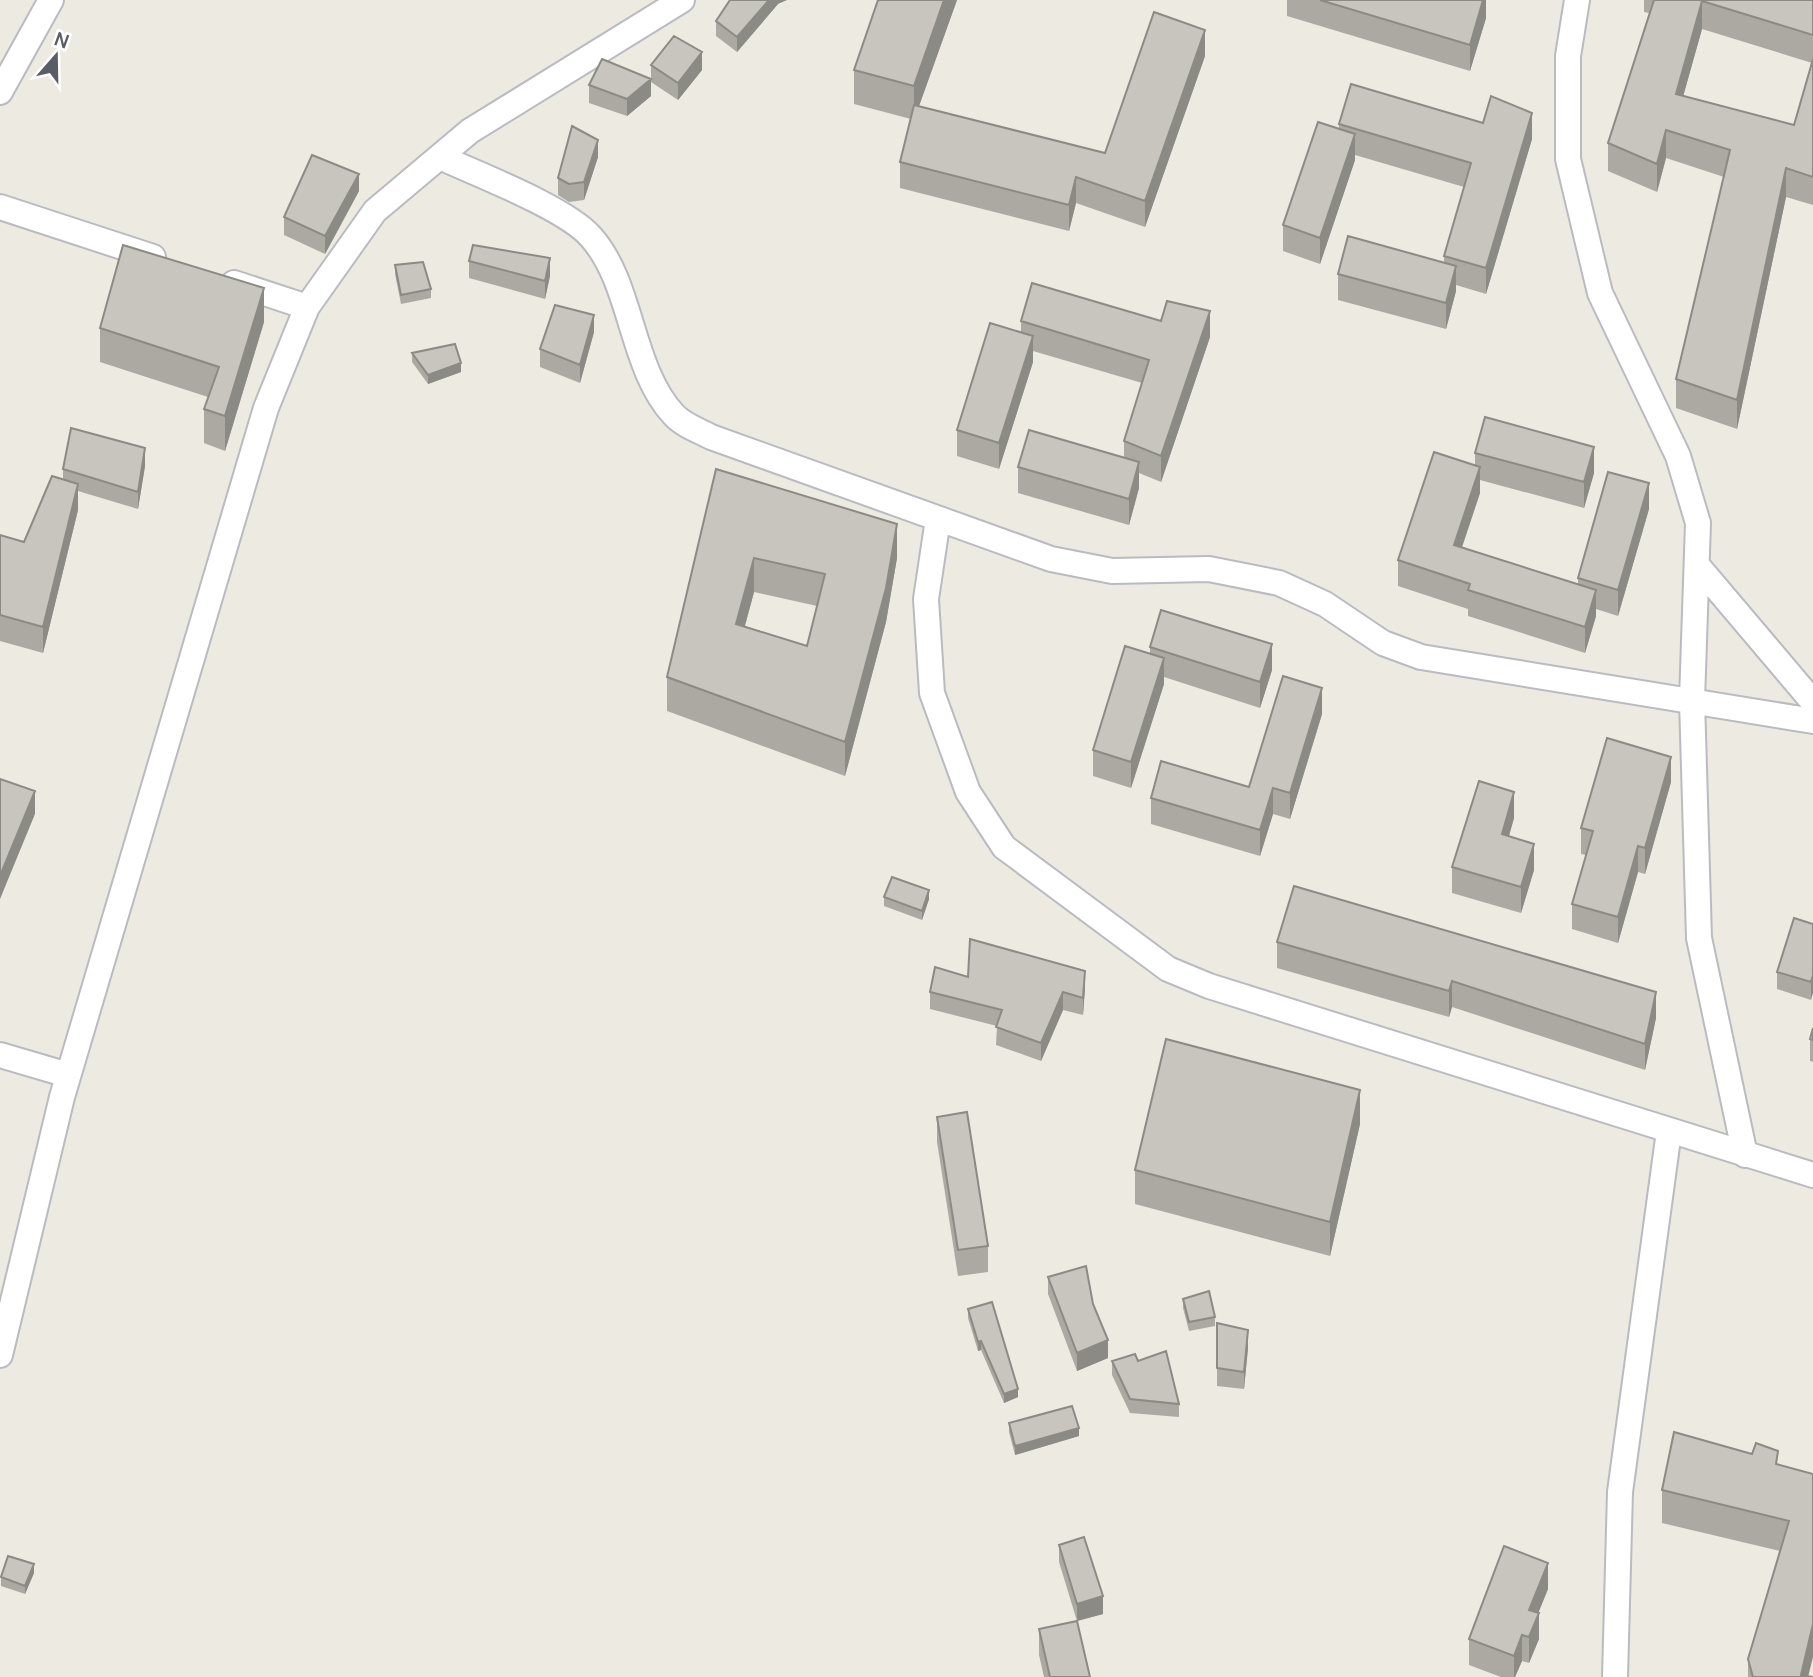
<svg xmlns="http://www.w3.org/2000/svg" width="1813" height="1677" viewBox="0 0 1813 1677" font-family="Manrope,sans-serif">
	<rect width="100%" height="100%" fill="#edebe1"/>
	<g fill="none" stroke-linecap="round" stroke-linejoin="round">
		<defs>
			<path id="street" d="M 1577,0 L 1568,56 L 1568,159 L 1600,293 L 1678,456 L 1698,523 L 1692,700 L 1699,938 L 1745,1155
				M 0,92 L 51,0
				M 440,157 C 477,174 566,208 591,237 C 633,284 630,368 674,415 C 683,425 700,431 711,437 L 1051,559 L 1112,571 L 1209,569 L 1279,583 L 1325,604 L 1383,643 L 1421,657 L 1813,721
				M 0,207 L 153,257
				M 234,283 L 307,307
				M 938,519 L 926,599 L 932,693 L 968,792 L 1004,847 L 1168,969 L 1209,986 L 1813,1175
				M 1697,565 L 1813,702
				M 0,1055 L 68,1075
				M 0,1355 L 62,1097 L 266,408 L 307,307 L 375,211 L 470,131 L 682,0
				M 1615,1677 L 1620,1492 L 1669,1131"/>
		</defs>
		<use href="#street" stroke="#b9bbc1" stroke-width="28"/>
		<use href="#street" stroke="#fff" stroke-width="24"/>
	</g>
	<path fill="#aca9a3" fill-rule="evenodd" d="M 957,0 L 919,106 L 1105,153 L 1205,56 L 1145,227 L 1076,203 L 1069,231 L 900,188 L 900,162 L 911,119 L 854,104 L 854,70 Z
		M 1287,0 L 1486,0 L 1486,18 L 1470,71 L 1287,16 Z
		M 1644,0 L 1813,0 L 1813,205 L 1786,197 L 1737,429 L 1676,408 L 1676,379 L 1724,177 L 1666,158 L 1657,192 L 1608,171 L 1608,143 L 1649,13 L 1644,12 ZM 1702,29 L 1812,63 L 1794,125 L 1683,96 Z
		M 778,4 L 737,52 L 716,36 L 716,21 Z
		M 651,65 L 702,70 L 678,100 L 651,82 Z
		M 589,85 L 651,96 L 627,116 L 589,103 Z
		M 1339,124 L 1532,139 L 1486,294 L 1456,285 L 1456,291 L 1446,329 L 1338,300 L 1338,274 L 1444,262 L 1444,256 L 1464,187 L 1355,155 L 1355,160 L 1320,264 L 1283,251 L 1283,225 L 1339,129 Z
		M 598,157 L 584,200 L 569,202 L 558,195 L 558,178 Z
		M 359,191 L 325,254 L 284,235 L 284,217 Z
		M 469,261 L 550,276 L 545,299 L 469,278 Z
		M 395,265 L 431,289 L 431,298 L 401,304 L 395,274 Z
		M 1021,321 L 1210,337 L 1161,482 L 1139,473 L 1139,488 L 1129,525 L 1018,493 L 1018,467 L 1124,458 L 1124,441 L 1142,383 L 1033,351 L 1033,362 L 999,469 L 957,456 L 957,430 L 1021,332 Z
		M 264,322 L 225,451 L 204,443 L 204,409 L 208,397 L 100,362 L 100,328 Z
		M 594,332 L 580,383 L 540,367 L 540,349 Z
		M 412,353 L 461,372 L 428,384 L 412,362 Z
		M 1475,453 L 1594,473 L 1584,508 L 1480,480 L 1480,493 L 1462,547 L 1578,584 L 1578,578 L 1649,509 L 1618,616 L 1596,609 L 1596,616 L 1585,653 L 1468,616 L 1468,609 L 1398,586 L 1398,560 L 1475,466 Z
		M 145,466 L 138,509 L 78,491 L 78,510 L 43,653 L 0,641 L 0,535 L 24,542 L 63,479 L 63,469 Z
		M 716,469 L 897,558 L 886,622 L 845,776 L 667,711 L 667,677 ZM 754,592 L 817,606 L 807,646 L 745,626 Z
		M 1150,647 L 1272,670 L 1260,708 L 1164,677 L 1164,684 L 1131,788 L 1093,776 L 1093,750 L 1150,654 Z
		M 1322,714 L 1290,819 L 1273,814 L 1260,856 L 1151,824 L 1151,798 L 1249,787 Z
		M 1671,782 L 1645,874 L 1638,872 L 1618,943 L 1572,929 L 1572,904 L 1586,855 L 1581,854 L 1581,828 Z
		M 1514,818 L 1509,836 L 1534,870 L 1521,913 L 1452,893 L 1452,867 Z
		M 884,897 L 929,899 L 922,920 L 884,906 Z
		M 1813,924 L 1811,1000 L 1777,989 L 1777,972 Z
		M 1277,942 L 1656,1018 L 1645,1070 L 1452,1007 L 1449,1017 L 1277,968 Z
		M 968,977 L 1085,988 L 1083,1015 L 1063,1010 L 1041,1061 L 996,1045 L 997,1026 L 930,1009 L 930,992 Z
		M 1813,1028 L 1813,1062 L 1810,1061 L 1810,1039 Z
		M 937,1117 L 988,1246 L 988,1272 L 958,1276 L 937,1142 Z
		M 1360,1124 L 1330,1256 L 1135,1204 L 1135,1170 Z
		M 1048,1277 L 1093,1304 L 1108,1358 L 1077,1371 L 1048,1294 Z
		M 1183,1299 L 1215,1317 L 1215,1326 L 1189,1331 L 1183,1308 Z
		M 968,1309 L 1018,1397 L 1004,1403 L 981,1350 L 978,1351 L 968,1318 Z
		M 1217,1323 L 1248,1348 L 1244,1389 L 1217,1386 Z
		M 1112,1361 L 1138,1361 L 1179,1404 L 1179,1417 L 1130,1413 L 1112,1375 Z
		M 1009,1423 L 1079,1436 L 1015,1455 L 1009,1432 Z
		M 1778,1464 L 1813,1474 L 1808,1676 L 1813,1677 L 1748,1677 L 1748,1659 L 1780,1551 L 1662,1523 L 1662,1490 Z
		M 1059,1545 L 1103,1614 L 1077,1621 L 1090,1677 L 1044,1677 L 1039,1655 L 1039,1629 L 1077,1621 L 1059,1562 Z
		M 34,1573 L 25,1594 L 1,1586 L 1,1577 Z
		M 1548,1589 L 1538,1613 L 1539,1639 L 1529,1663 L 1522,1661 L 1515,1677 L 1501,1677 L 1469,1665 L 1469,1639 Z"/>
	<path fill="#8c8a85" d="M 769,0 L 787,0 L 778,4 L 737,52 L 737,37 Z
		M 944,0 L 957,0 L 914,120 L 914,86 Z
		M 1479,0 L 1486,0 L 1486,18 L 1470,71 L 1470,45 Z
		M 1702,1 L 1702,29 L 1676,122 L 1676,94 Z
		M 1205,30 L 1205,56 L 1145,227 L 1145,201 Z
		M 702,52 L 702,70 L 678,100 L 678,83 Z
		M 651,79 L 651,96 L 627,116 L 627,99 Z
		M 1532,113 L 1532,139 L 1486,294 L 1486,268 Z
		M 1666,130 L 1666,158 L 1657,192 L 1657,164 Z
		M 1355,134 L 1355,160 L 1320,264 L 1320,238 Z
		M 598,140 L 598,157 L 584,200 L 584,182 Z
		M 1786,168 L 1786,197 L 1737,429 L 1737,400 Z
		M 359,174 L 359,191 L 325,254 L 325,236 Z
		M 1076,177 L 1076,203 L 1069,231 L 1069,205 Z
		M 550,258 L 550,276 L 545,299 L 545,281 Z
		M 1456,266 L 1456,291 L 1446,329 L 1446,303 Z
		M 264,288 L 264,322 L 225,451 L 225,416 Z
		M 1210,311 L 1210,337 L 1161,482 L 1161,456 Z
		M 594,315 L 594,332 L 580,383 L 580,365 Z
		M 1033,336 L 1033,362 L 999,469 L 999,443 Z
		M 461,363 L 461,372 L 428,384 L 428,375 Z
		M 1594,447 L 1594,473 L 1584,508 L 1584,482 Z
		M 145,448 L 145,466 L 138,509 L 138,492 Z
		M 1139,462 L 1139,488 L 1129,525 L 1129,499 Z
		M 1480,467 L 1480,493 L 1454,571 L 1454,545 Z
		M 1649,483 L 1649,509 L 1618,616 L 1618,590 Z
		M 78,484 L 78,510 L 43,653 L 43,627 Z
		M 897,524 L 897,558 L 886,622 L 845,776 L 845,742 Z
		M 754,558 L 754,592 L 736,658 L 736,624 Z
		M 1596,590 L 1596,616 L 1585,653 L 1585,627 Z
		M 1272,644 L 1272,670 L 1260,708 L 1260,682 Z
		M 1164,658 L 1164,684 L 1131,788 L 1131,762 Z
		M 1322,688 L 1322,714 L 1290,819 L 1290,793 Z
		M 1671,757 L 1671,782 L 1645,874 L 1645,848 Z
		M 1273,788 L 1273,814 L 1260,856 L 1260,830 Z
		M 35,791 L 35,814 L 0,899 L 0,876 Z
		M 1514,792 L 1514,818 L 1502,860 L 1502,834 Z
		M 1534,844 L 1534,870 L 1521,913 L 1521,887 Z
		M 1638,846 L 1638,872 L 1618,943 L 1618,917 Z
		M 929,890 L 929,899 L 922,920 L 922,911 Z
		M 1085,971 L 1085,988 L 1083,1015 L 1083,998 Z
		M 1813,975 L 1813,993 L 1811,1000 L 1811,982 Z
		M 1452,981 L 1452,1007 L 1449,1017 L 1449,991 Z
		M 1063,992 L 1063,1010 L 1041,1061 L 1041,1043 Z
		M 1656,992 L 1656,1018 L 1645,1070 L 1645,1044 Z
		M 1360,1090 L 1360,1124 L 1330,1256 L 1330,1222 Z
		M 1248,1330 L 1248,1348 L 1244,1389 L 1244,1372 Z
		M 1108,1340 L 1108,1358 L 1077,1371 L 1077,1353 Z
		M 981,1341 L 981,1350 L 978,1351 L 978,1342 Z
		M 1018,1389 L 1018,1397 L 1004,1403 L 1004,1394 Z
		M 1079,1428 L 1079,1436 L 1015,1455 L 1015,1446 Z
		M 1548,1563 L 1548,1589 L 1529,1636 L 1529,1610 Z
		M 34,1564 L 34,1573 L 25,1594 L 25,1586 Z
		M 1103,1596 L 1103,1614 L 1077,1621 L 1077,1604 Z
		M 1539,1613 L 1539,1639 L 1529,1663 L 1529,1637 Z
		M 1813,1624 L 1813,1657 L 1808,1677 L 1801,1677 Z
		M 1522,1635 L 1522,1661 L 1515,1677 L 1514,1677 L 1514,1656 Z"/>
	<path fill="#c8c5be" stroke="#8c8a85" stroke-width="2" fill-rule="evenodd" d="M 730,0 L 769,0 L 737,37 L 716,21 Z
		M 878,0 L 944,0 L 914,86 L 854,70 Z
		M 1320,0 L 1483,0 L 1470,45 Z
		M 1654,0 L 1813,0 L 1813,35 L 1702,1 L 1676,94 L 1794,125 L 1813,59 L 1813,177 L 1786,168 L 1737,400 L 1676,379 L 1730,150 L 1666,130 L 1657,164 L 1608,143 Z
		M 1154,12 L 1205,30 L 1145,201 L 1076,177 L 1069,205 L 900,162 L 914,105 L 1105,153 Z
		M 674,36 L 702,52 L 678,83 L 651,65 Z
		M 602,59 L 651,79 L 627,99 L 589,85 Z
		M 1351,84 L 1483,123 L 1491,96 L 1532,113 L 1486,268 L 1444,256 L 1471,163 L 1339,124 Z
		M 1318,122 L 1355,134 L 1320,238 L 1283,225 Z
		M 572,126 L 598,140 L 584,182 L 569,184 L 558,178 Z
		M 312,155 L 359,174 L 325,236 L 284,217 Z
		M 1348,236 L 1456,266 L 1446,303 L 1338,274 Z
		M 123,245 L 264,288 L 225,416 L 204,409 L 219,367 L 100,328 Z
		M 473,245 L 550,258 L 545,281 L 469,261 Z
		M 423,262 L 431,289 L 401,295 L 395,265 Z
		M 1032,283 L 1161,321 L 1167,301 L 1210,311 L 1161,456 L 1124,441 L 1149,360 L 1021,321 Z
		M 555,305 L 594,315 L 580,365 L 540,349 Z
		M 990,323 L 1033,336 L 999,443 L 957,430 Z
		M 455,344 L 461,363 L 428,375 L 412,353 Z
		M 1485,417 L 1594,447 L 1584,482 L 1475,453 Z
		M 71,428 L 145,448 L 138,492 L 63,469 Z
		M 1029,430 L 1139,462 L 1129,499 L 1018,467 Z
		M 1434,452 L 1480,467 L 1454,545 L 1596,590 L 1585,627 L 1468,590 L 1470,584 L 1398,560 Z
		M 716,469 L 897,524 L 886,588 L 845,742 L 667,677 ZM 754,558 L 825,574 L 807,646 L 736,624 Z
		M 1608,472 L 1649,483 L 1618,590 L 1578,578 Z
		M 52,476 L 78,484 L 43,627 L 0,615 L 0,535 L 24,542 Z
		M 1161,610 L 1272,644 L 1260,682 L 1150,647 Z
		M 1125,646 L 1164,658 L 1131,762 L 1093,750 Z
		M 1283,676 L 1322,688 L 1290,793 L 1273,788 L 1260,830 L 1151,798 L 1161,761 L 1249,787 Z
		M 1607,738 L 1671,757 L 1645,848 L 1638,846 L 1618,917 L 1572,904 L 1593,831 L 1581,828 Z
		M 0,779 L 35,791 L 0,876 Z
		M 1479,781 L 1514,792 L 1502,834 L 1534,844 L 1521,887 L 1452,867 Z
		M 892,877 L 929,890 L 922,911 L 884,897 Z
		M 1294,886 L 1656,992 L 1645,1044 L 1452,981 L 1449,991 L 1277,942 Z
		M 1794,918 L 1813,924 L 1813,975 L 1811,982 L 1777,972 Z
		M 970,939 L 1085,971 L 1083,998 L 1063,992 L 1041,1043 L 996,1027 L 1002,1010 L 930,992 L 935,967 L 968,977 Z
		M 1813,1028 L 1813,1040 L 1810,1039 Z
		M 1166,1039 L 1360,1090 L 1330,1222 L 1135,1170 Z
		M 967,1112 L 988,1246 L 958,1250 L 937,1117 Z
		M 1086,1266 L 1093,1304 L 1108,1340 L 1077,1353 L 1048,1277 Z
		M 1209,1291 L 1215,1317 L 1189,1322 L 1183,1299 Z
		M 992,1302 L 1018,1389 L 1004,1394 L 981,1341 L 978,1342 L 968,1309 Z
		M 1217,1323 L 1248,1330 L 1244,1372 L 1217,1368 Z
		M 1166,1351 L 1179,1404 L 1130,1399 L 1112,1361 L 1135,1354 L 1138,1361 Z
		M 1072,1406 L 1079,1428 L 1015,1446 L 1009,1423 Z
		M 1674,1432 L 1752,1454 L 1756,1443 L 1778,1451 L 1776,1464 L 1813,1474 L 1813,1624 L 1801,1675 L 1813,1677 L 1753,1677 L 1748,1659 L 1789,1521 L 1662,1490 Z
		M 1084,1537 L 1103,1596 L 1077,1604 L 1059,1545 Z
		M 1504,1546 L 1548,1563 L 1529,1610 L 1539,1613 L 1529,1637 L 1522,1635 L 1514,1656 L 1469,1639 Z
		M 8,1556 L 34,1564 L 25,1586 L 1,1577 Z
		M 1077,1621 L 1090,1677 L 1050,1677 L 1039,1629 Z"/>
	<g transform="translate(56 56) rotate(20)" stroke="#ffffff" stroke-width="5" paint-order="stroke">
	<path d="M0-5L12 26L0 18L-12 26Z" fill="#5a5d63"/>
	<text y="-10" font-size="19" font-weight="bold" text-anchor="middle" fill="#5a5d63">N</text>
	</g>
</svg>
